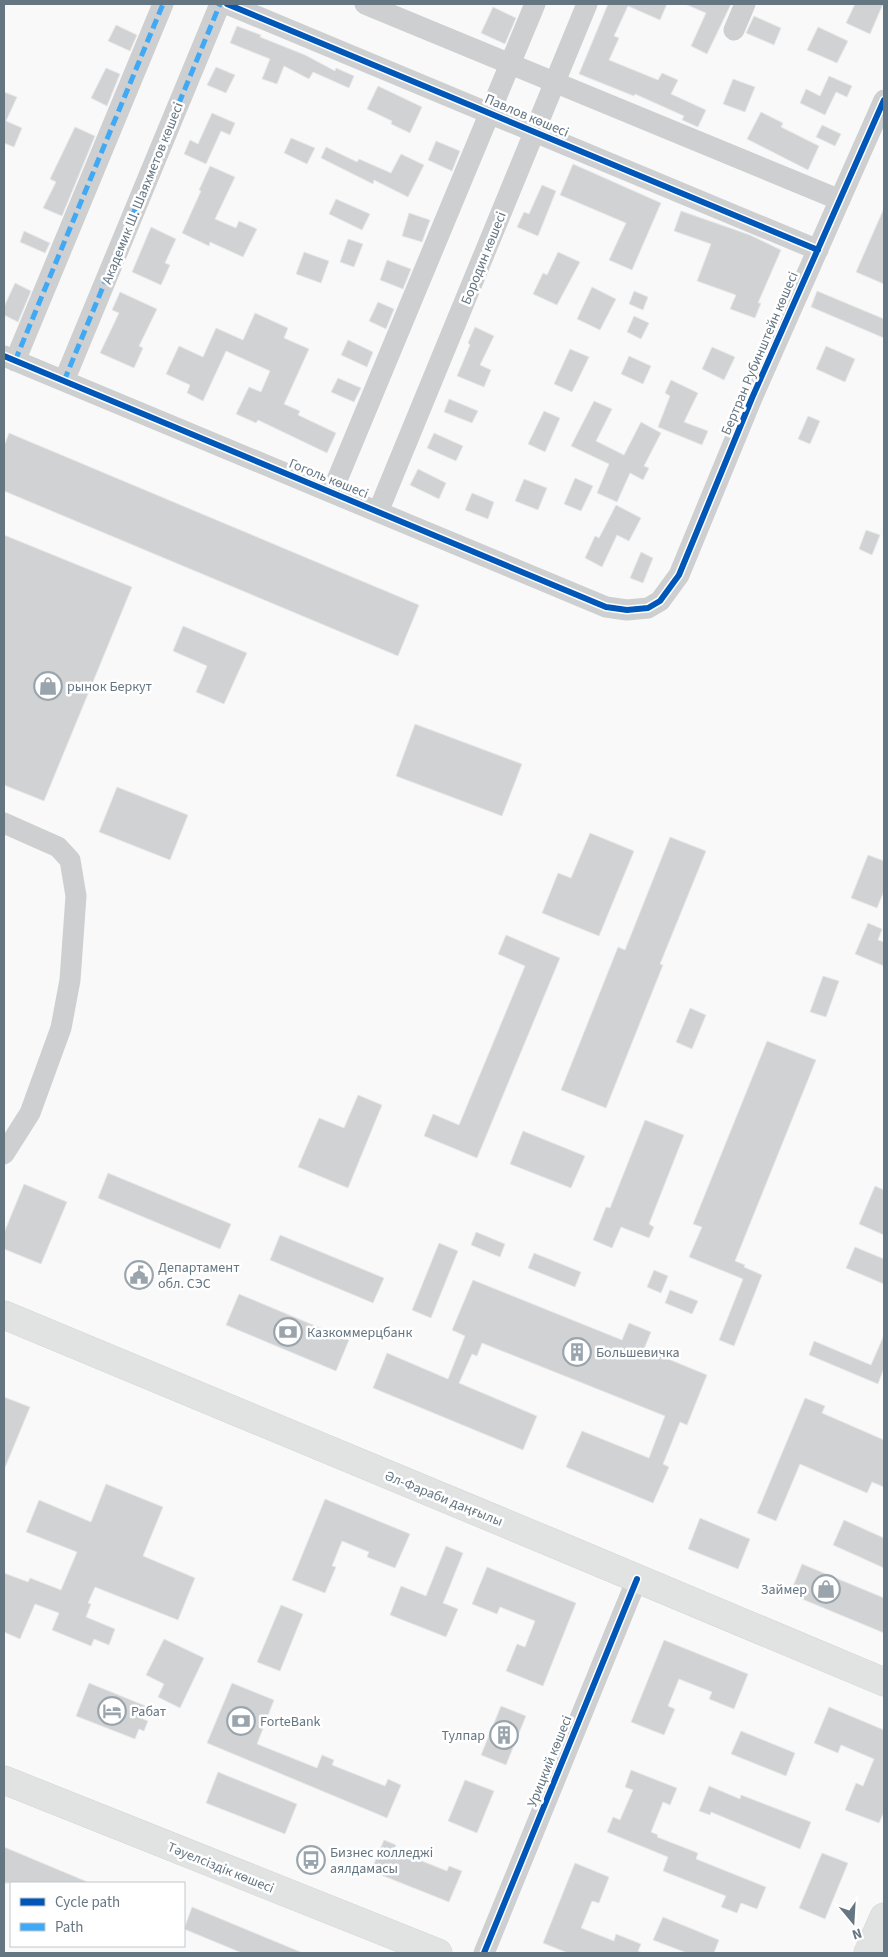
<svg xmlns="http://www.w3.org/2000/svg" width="888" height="1957" viewBox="0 0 888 1957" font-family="'Source Sans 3',sans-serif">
	<rect width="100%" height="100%" fill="#f9f9f9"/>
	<path fill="#d0d2d3" stroke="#e8e8e8" d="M 608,4 L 667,4 L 660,20 L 628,6 L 614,36 L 619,38 L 609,60 L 658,80 L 662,73 L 678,80 L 671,94 L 706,110 L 698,127 L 682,120 L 684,116 L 635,94 L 634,96 L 579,74 Z
		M 685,4 L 731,4 L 707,54 L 691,46 L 706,13 Z
		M 855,4 L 883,4 L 870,34 L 846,23 Z
		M 493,7 L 516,18 L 505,44 L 481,33 Z
		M 754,16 L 781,28 L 774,45 L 746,33 Z
		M 116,25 L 137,35 L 130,51 L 108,41 Z
		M 237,26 L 261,35 L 260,37 L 305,55 L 335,71 L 336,68 L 354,76 L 349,88 L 313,72 L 309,79 L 284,66 L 277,84 L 262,79 L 270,59 L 230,43 Z
		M 818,27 L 848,41 L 837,63 L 807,50 Z
		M 216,67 L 235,75 L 226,93 L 207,85 Z
		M 106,68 L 120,74 L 107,106 L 91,98 Z
		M 829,76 L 852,86 L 847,97 L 836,92 L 825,115 L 800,103 L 806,89 L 820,96 Z
		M 733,79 L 755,87 L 745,112 L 723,104 Z
		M 378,86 L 422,107 L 410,133 L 391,124 L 392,121 L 367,109 Z
		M 4,92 L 17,97 L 6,121 L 22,128 L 14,147 L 4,143 Z
		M 761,112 L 783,123 L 781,127 L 819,146 L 808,170 L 747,139 Z
		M 212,113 L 235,123 L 230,135 L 221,131 L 206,164 L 184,154 L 190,140 L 198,144 Z
		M 822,125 L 841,134 L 835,146 L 816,137 Z
		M 75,127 L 95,136 L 62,216 L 43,208 L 56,182 L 50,179 Z
		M 291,138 L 315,148 L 307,164 L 284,153 Z
		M 436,141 L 460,151 L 452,171 L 428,160 Z
		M 326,147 L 357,162 L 359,159 L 391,173 L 401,154 L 424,165 L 408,197 L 374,180 L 373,184 L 321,158 Z
		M 573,164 L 661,203 L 632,270 L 609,260 L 626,223 L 560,195 Z
		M 210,166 L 235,177 L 215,219 L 236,228 L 239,221 L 257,229 L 243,257 L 210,242 L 209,246 L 182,233 L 201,191 L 199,190 Z
		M 542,185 L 556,191 L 538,236 L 517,227 L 524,212 L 529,214 Z
		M 336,199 L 370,214 L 362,230 L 329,214 Z
		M 884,208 L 884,284 L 856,272 Z
		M 681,211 L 750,235 L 781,250 L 758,303 L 761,303 L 755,318 L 730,309 L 736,295 L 697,281 L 711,244 L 674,231 Z
		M 409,213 L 430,220 L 422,242 L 402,236 Z
		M 151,227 L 176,239 L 165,263 L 170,265 L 161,285 L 132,272 Z
		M 24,231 L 50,243 L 45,253 L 20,242 Z
		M 348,239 L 363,244 L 354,267 L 340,262 Z
		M 304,252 L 329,261 L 321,283 L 296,274 Z
		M 558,252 L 580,262 L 557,305 L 533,294 L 543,273 L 547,275 Z
		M 387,260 L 411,269 L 403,289 L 380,280 Z
		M 15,283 L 31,291 L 18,322 L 4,315 L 4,307 Z
		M 592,287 L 616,299 L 600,330 L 577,319 Z
		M 634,291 L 648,297 L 643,310 L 629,304 Z
		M 817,291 L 884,319 L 884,338 L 811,307 Z
		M 120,292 L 157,309 L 139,346 L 143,348 L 134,368 L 100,353 L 119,313 L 112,310 Z
		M 378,302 L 394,309 L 386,329 L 369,321 Z
		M 255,313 L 288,328 L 284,338 L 309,349 L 284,404 L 300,411 L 298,415 L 336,433 L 327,453 L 258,420 L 256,423 L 236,414 L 249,387 L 261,392 L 270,371 L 226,351 L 203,401 L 187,393 L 190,385 L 166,374 L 179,346 L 203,357 L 216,328 L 243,340 Z
		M 634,316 L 649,323 L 641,339 L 627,332 Z
		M 475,327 L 494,336 L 480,365 L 491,370 L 484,387 L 457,376 L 470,345 L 468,343 Z
		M 348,340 L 373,352 L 367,367 L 341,355 Z
		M 826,346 L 855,359 L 845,382 L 816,369 Z
		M 712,347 L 735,357 L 724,380 L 702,369 Z
		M 570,349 L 589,357 L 572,392 L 554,384 Z
		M 629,356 L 651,366 L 643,384 L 621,374 Z
		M 338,378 L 361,388 L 354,402 L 331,392 Z
		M 671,380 L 698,393 L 684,422 L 708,431 L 702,445 L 658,427 L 670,396 L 665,393 Z
		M 449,399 L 478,411 L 472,423 L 444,412 Z
		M 594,401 L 612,409 L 596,441 L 624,455 L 641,422 L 661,433 L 644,466 L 649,468 L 643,480 L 630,473 L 617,502 L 597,493 L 609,464 L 571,446 Z
		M 544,411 L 560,418 L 545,452 L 528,444 Z
		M 808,416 L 820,421 L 810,444 L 798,439 Z
		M 9,433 L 419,605 L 398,656 L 4,491 L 4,446 Z
		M 434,433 L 463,446 L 456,461 L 427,448 Z
		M 418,469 L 446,483 L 439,499 L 410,485 Z
		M 575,478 L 593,486 L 581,511 L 564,504 Z
		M 524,479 L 547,488 L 538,510 L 515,501 Z
		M 472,493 L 494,502 L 488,519 L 465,510 Z
		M 616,505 L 641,518 L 629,541 L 617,535 L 602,567 L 585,558 L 595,536 L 599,538 Z
		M 866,530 L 880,535 L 872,555 L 859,549 Z
		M 4,535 L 132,587 L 44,801 L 4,785 Z
		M 641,552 L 653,558 L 643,583 L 630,578 Z
		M 183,626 L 247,653 L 224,704 L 196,692 L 207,666 L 173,651 Z
		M 415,724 L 522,764 L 502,816 L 396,776 Z
		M 117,787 L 188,815 L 170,860 L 99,832 Z
		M 590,833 L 634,851 L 599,936 L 542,913 L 558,873 L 571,878 Z
		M 670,837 L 706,851 L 660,964 L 663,965 L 606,1108 L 561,1090 L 618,947 L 625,950 Z
		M 868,855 L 884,861 L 884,891 L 877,908 L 851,898 Z
		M 868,923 L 882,929 L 878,940 L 884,942 L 884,966 L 855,954 Z
		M 506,935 L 560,958 L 477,1158 L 424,1136 L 433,1114 L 459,1125 L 525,966 L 498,954 Z
		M 823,976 L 839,981 L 826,1017 L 810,1012 Z
		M 690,1008 L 706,1015 L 692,1049 L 676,1042 Z
		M 767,1041 L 816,1060 L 735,1261 L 745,1265 L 744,1267 L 762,1275 L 734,1346 L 719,1340 L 743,1279 L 689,1257 L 702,1227 L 693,1224 Z
		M 358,1095 L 382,1105 L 348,1188 L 298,1167 L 319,1118 L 344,1128 Z
		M 645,1120 L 684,1135 L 649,1224 L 654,1227 L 649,1238 L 621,1227 L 612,1248 L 593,1240 L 606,1207 L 610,1208 Z
		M 523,1131 L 585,1156 L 571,1188 L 510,1164 Z
		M 108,1173 L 231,1224 L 220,1249 L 98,1198 Z
		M 24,1184 L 67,1202 L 41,1264 L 4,1249 L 4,1233 Z
		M 875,1186 L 884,1190 L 884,1235 L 859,1224 Z
		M 476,1232 L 505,1244 L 500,1257 L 471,1245 Z
		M 280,1235 L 384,1278 L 373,1303 L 270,1260 Z
		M 439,1243 L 458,1251 L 431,1318 L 412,1310 Z
		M 855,1247 L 884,1259 L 884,1284 L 846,1268 Z
		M 534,1253 L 581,1272 L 575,1287 L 528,1268 Z
		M 654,1270 L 668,1276 L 661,1293 L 647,1287 Z
		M 473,1280 L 622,1340 L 629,1323 L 651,1332 L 644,1349 L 707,1375 L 687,1425 L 680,1422 L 663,1464 L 669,1467 L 653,1503 L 566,1467 L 582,1431 L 649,1458 L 665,1416 L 482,1343 L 477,1356 L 472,1354 L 459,1383 L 537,1416 L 523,1450 L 373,1388 L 387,1353 L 448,1379 L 465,1336 L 452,1330 Z
		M 670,1290 L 698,1301 L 692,1314 L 665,1303 Z
		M 239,1294 L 349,1340 L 336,1371 L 226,1325 Z
		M 884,1335 L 884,1368 L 878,1384 L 809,1355 L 814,1341 L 871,1365 Z
		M 4,1397 L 30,1407 L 4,1470 Z
		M 805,1398 L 825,1406 L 822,1413 L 884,1440 L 884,1487 L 872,1482 L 867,1493 L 800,1464 L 776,1521 L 757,1513 Z
		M 106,1484 L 163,1507 L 143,1556 L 195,1578 L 178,1620 L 95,1587 L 88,1603 L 91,1604 L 86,1617 L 115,1629 L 109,1645 L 94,1639 L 91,1646 L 52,1630 L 59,1613 L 35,1604 L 20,1639 L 4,1632 L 4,1573 L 28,1582 L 30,1578 L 61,1590 L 77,1552 L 26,1532 L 39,1500 L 91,1522 Z
		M 325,1499 L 410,1534 L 395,1568 L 367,1557 L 369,1552 L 342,1541 L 332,1566 L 336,1567 L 325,1593 L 292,1580 Z
		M 700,1518 L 750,1539 L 738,1569 L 688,1549 Z
		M 844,1520 L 884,1538 L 884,1568 L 833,1545 Z
		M 446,1546 L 463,1553 L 443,1603 L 458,1609 L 446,1637 L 390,1615 L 401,1586 L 426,1596 Z
		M 802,1564 L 884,1598 L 884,1633 L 790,1594 Z
		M 487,1567 L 576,1603 L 543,1686 L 506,1671 L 517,1644 L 525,1647 L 535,1621 L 500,1607 L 497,1614 L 472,1604 Z
		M 281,1605 L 303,1614 L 280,1671 L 257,1662 Z
		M 164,1639 L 204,1658 L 180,1708 L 158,1697 L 164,1684 L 146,1675 Z
		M 664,1640 L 748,1674 L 734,1709 L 709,1699 L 712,1692 L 679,1679 L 668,1706 L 675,1709 L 664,1735 L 631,1722 Z
		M 89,1683 L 148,1707 L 143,1719 L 148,1721 L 144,1731 L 139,1729 L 135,1739 L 76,1716 Z
		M 232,1683 L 274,1700 L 257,1744 L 317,1768 L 322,1755 L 334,1760 L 332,1765 L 385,1786 L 388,1779 L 401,1785 L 387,1818 L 207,1743 Z
		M 501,1706 L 526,1716 L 506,1765 L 481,1755 Z
		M 829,1707 L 884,1730 L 884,1812 L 879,1823 L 845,1810 L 856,1783 L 863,1786 L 874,1759 L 841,1745 L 838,1753 L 814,1743 Z
		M 741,1731 L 795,1753 L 786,1776 L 731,1754 Z
		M 631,1770 L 677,1788 L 670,1805 L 663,1802 L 651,1832 L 658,1835 L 657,1837 L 698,1853 L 696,1859 L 766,1887 L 757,1909 L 741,1903 L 737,1913 L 721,1907 L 726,1896 L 663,1871 L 668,1857 L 607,1832 L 613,1817 L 620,1820 L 633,1790 L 625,1787 Z
		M 218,1772 L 297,1804 L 285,1834 L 206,1803 Z
		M 465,1780 L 494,1791 L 477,1833 L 448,1821 Z
		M 709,1786 L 740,1799 L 741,1795 L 811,1822 L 800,1849 L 711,1812 L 710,1815 L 699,1811 Z
		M 384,1840 L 396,1845 L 394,1850 L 447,1871 L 449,1866 L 462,1871 L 449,1902 L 371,1871 Z
		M 4,1847 L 90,1883 L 4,1883 Z
		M 822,1853 L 848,1863 L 825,1919 L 799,1908 Z
		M 575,1863 L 609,1877 L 599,1903 L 592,1901 L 581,1928 L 614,1941 L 616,1934 L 641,1944 L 638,1951 L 643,1953 L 568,1953 L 543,1943 Z
		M 192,1907 L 303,1953 L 242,1953 L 184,1929 Z
		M 663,1917 L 719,1940 L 714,1953 L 687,1953 L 653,1940 Z"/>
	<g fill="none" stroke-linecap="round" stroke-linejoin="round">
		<defs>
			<path id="major" d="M 4,1315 L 555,1544 L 884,1682
				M 4,1780 L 438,1953
				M 868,1953 L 884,1917"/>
		</defs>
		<use href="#major" stroke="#d5d6d7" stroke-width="29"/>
		<path stroke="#cecfd0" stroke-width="21" d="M 227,4 L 818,250
			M 365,4 L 840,200
			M 734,30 L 745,4
			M 4,356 L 606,607 L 627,610 L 648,608 L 660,601 L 679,575 L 752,398 L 884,100
			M 15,361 L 163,4
			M 64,381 L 220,4
			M 332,492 L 535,4
			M 378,512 L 587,4
			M 4,823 L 58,847 L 70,860 L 76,896 L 70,980 L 61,1028 L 30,1113 L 4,1154
			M 484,1953 L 637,1579"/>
		<use href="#major" stroke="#e1e2e2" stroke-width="28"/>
		<path stroke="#3fa9f5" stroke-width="5" stroke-dasharray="10 5" stroke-linecap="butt" d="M 15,361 L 163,4
			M 64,381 L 220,4"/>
		<defs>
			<path id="cycleway" d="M 227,4 L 818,250
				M 4,356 L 606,607 L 627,610 L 648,608 L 660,601 L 679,575 L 752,398 L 884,100
				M 484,1953 L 637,1579"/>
		</defs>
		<use href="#cycleway" stroke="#fff" stroke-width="9"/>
		<use href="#cycleway" stroke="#0057b8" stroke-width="6"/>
	</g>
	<defs>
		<symbol id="shop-ring" viewBox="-11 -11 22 22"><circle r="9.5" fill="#fff" stroke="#99a4ac" stroke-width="1.5"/><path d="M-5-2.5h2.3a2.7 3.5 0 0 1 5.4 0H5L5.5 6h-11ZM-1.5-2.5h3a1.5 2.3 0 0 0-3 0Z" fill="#99a4ac"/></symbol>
		<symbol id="civic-ring" viewBox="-11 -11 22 22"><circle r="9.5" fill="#fff" stroke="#99a4ac" stroke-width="1.5"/><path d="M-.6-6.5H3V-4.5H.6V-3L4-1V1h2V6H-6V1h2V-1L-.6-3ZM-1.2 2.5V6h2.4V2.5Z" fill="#99a4ac"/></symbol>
		<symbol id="bank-ring" viewBox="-11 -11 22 22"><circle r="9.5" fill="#fff" stroke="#99a4ac" stroke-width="1.5"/><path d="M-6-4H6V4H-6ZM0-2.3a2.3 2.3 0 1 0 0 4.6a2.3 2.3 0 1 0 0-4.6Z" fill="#99a4ac"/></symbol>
		<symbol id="building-ring" viewBox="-11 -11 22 22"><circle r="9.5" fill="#fff" stroke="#99a4ac" stroke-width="1.5"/><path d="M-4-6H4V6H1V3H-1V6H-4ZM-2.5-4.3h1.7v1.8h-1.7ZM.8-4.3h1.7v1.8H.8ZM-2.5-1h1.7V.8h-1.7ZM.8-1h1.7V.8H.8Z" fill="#99a4ac"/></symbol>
		<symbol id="hotel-ring" viewBox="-11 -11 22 22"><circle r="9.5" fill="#fff" stroke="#99a4ac" stroke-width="1.5"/><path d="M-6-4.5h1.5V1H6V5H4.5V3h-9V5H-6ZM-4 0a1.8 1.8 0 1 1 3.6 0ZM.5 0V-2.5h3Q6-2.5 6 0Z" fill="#99a4ac"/></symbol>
		<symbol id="bus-ring" viewBox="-11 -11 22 22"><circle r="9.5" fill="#fff" stroke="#99a4ac" stroke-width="1.5"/><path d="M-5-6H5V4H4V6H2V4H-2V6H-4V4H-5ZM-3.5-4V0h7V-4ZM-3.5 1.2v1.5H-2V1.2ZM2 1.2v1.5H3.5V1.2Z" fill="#99a4ac"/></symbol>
	</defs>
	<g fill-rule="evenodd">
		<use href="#shop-ring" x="32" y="670" width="32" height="32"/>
		<use href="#civic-ring" x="123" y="1259" width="32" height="32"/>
		<use href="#bank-ring" x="272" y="1316" width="32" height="32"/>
		<use href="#building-ring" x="561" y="1336" width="32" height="32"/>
		<use href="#shop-ring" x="810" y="1573" width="32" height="32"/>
		<use href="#hotel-ring" x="96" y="1695" width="32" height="32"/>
		<use href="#bank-ring" x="225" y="1705" width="32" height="32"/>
		<use href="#building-ring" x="488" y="1719" width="32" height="32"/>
		<use href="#bus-ring" x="295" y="1844" width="32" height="32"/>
	</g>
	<g text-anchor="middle" stroke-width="5" stroke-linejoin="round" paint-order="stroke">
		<g font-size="14" fill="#657683" stroke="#fff">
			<text transform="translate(527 115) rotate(23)" y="5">Павлов көшесі</text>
			<text transform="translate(142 193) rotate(-68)" y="5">Академик Ш. Шаяхметов көшесі</text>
			<text transform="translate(483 258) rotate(-68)" y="5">Бородин көшесі</text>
			<text transform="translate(759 353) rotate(-67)" y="5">Бертран Рубинштейн көшесі</text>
			<text transform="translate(329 478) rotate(22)" y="5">Гоголь көшесі</text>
			<text transform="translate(444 1498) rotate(22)" y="5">Әл-Фараби даңғылы</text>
			<text transform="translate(549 1761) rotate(-68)" y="5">Урицкий көшесі</text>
			<text transform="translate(221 1867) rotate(22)" y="5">Тәуелсіздік көшесі</text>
		</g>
		<g font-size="14" fill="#657683" stroke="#fff" text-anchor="start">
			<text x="67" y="691">рынок Беркут</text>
			<text x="158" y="1272">Департамент<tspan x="158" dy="16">обл. СЭС</tspan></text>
			<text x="307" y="1337">Казкоммерцбанк</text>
			<text x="596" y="1357">Большевичка</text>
			<text x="807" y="1594" text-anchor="end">Займер</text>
			<text x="131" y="1716">Рабат</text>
			<text x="260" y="1726">ForteBank</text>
			<text x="485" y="1740" text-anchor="end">Тулпар</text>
			<text x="330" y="1857">Бизнес колледжі<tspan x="330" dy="16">аялдамасы</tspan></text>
		</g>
	</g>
	<rect width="888" height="1957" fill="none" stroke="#657683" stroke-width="10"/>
	<rect x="10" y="1882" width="175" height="65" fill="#ffffff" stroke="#c1c8cd"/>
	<rect x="20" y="1898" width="25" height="8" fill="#0057b8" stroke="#c1c8cd"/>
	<text x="55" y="1907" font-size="15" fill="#657683">Cycle path</text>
	<rect x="20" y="1923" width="25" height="8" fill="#3fa9f5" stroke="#c1c8cd"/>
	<text x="55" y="1932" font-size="15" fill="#657683">Path</text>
	<g transform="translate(853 1922) rotate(162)" stroke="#ffffff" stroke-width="4" paint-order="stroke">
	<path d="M0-4L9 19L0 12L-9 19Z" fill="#657683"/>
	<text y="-8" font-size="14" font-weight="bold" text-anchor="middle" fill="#657683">N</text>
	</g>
</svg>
